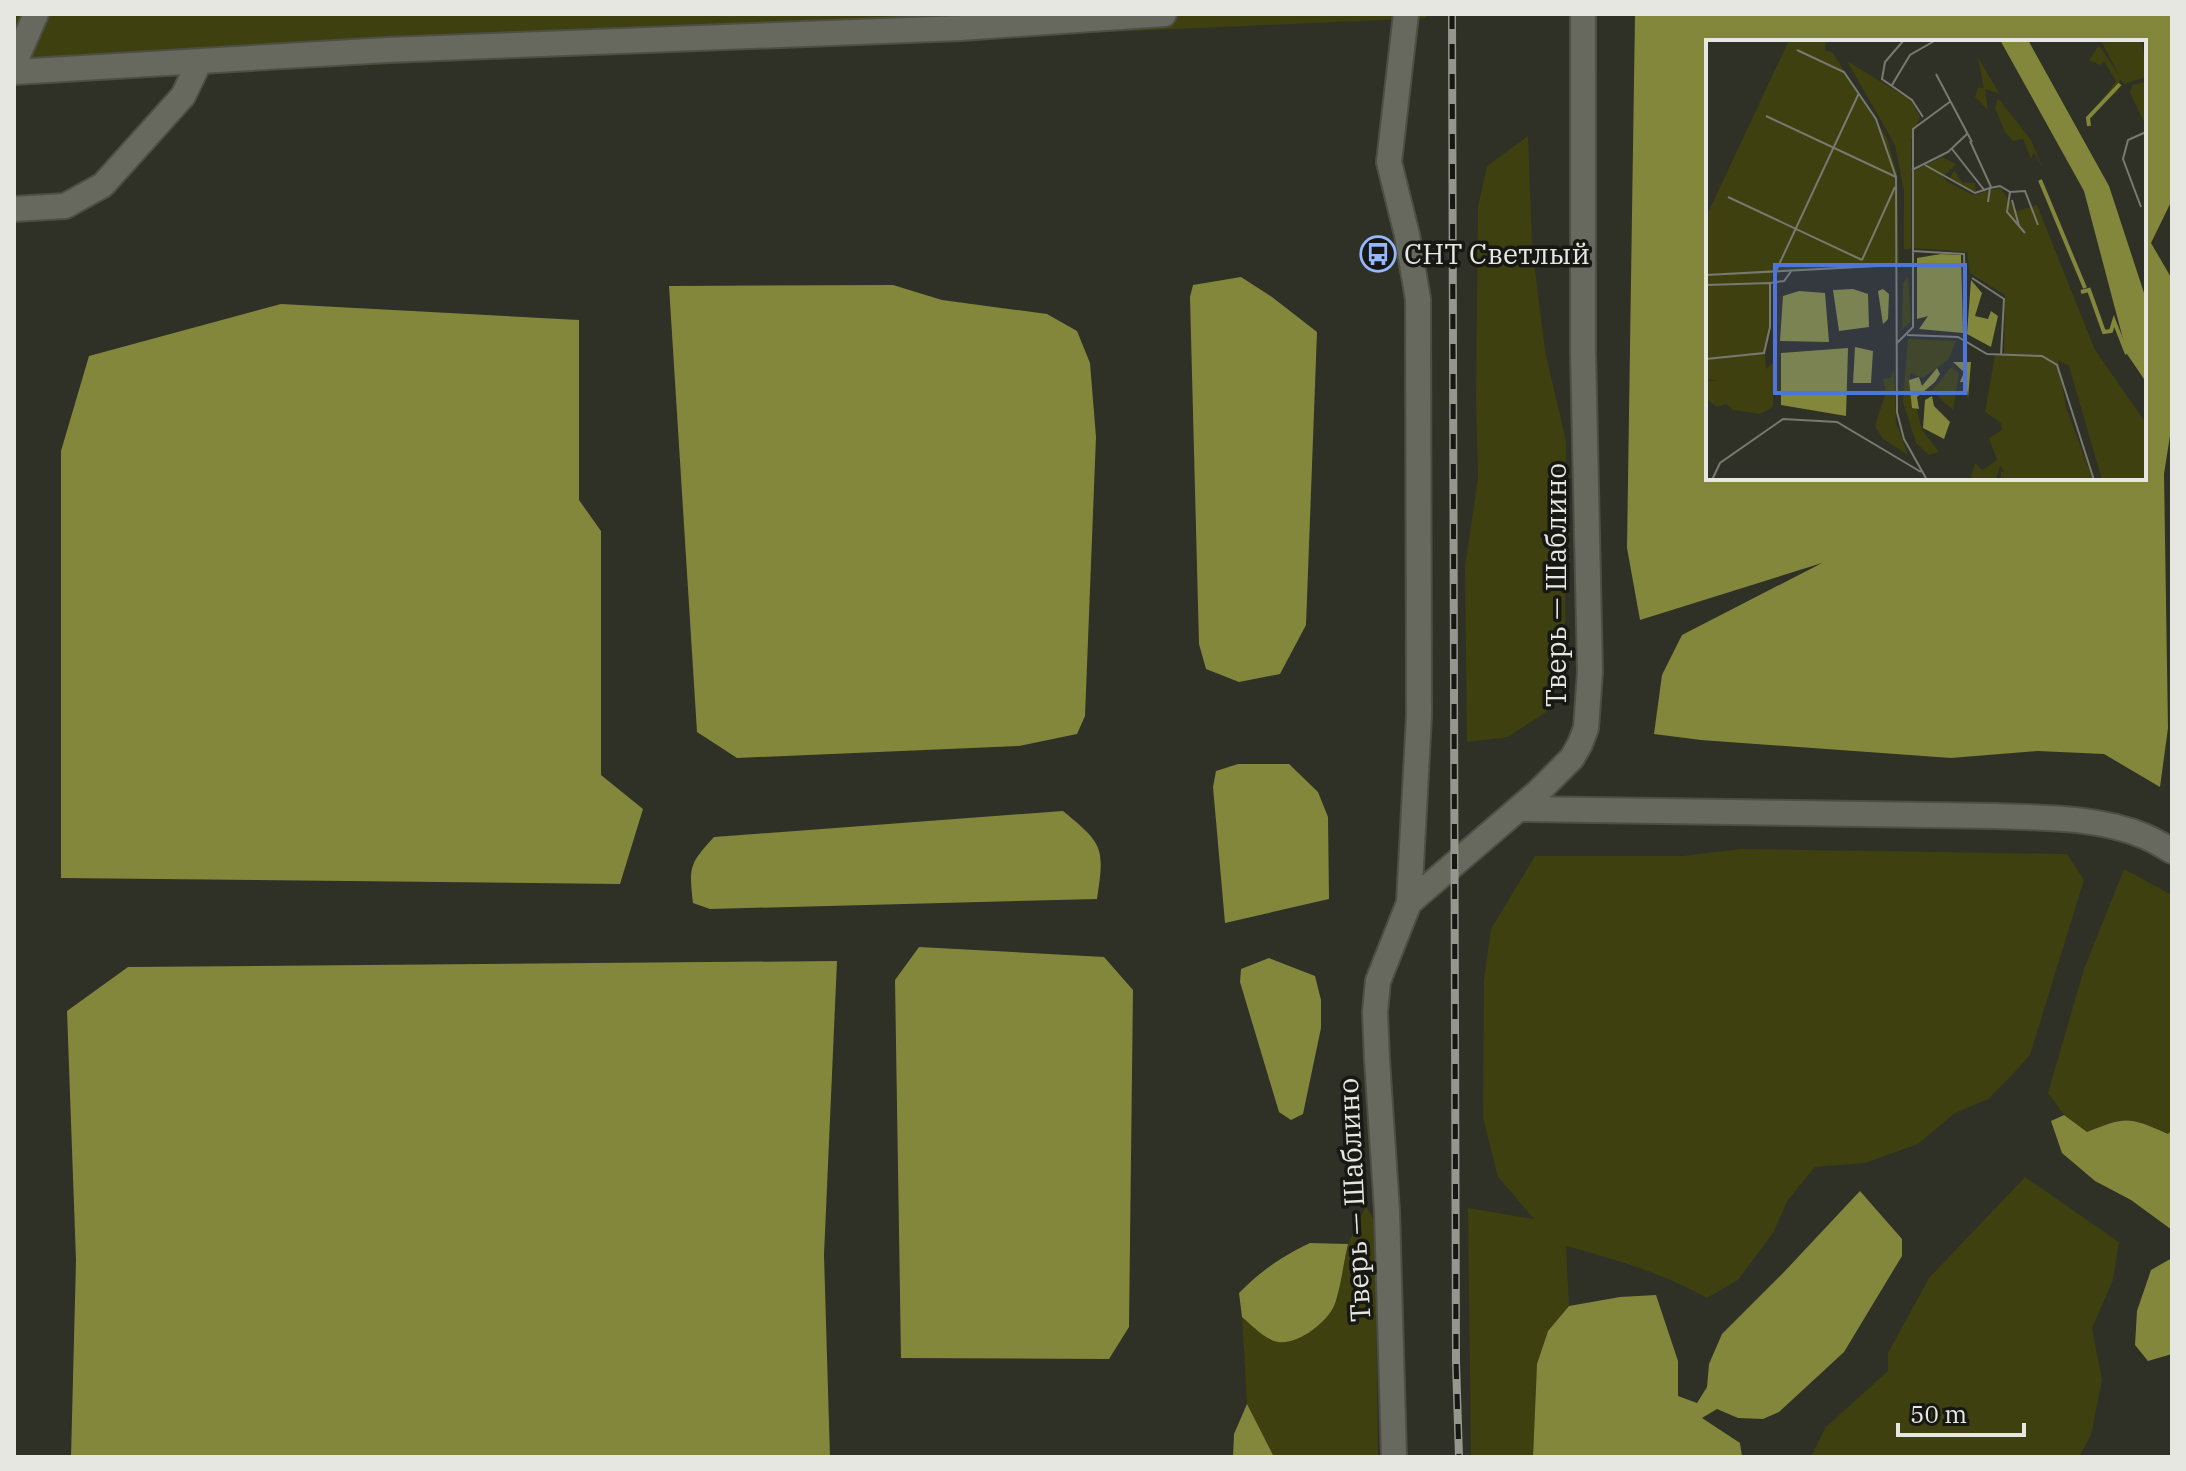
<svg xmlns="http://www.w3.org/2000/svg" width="2186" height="1471" viewBox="0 0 2186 1471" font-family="'IBM Plex Serif',serif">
	<rect width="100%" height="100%" fill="#2f3026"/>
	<path fill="#3e400f" d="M 14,14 L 1426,14 L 1426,18 L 14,81 Z
		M 1528,136 L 1532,245 L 1545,351 L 1566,441 L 1565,654 L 1559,684 L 1545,713 L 1508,737 L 1467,742 L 1465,567 L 1478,478 L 1476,400 L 1478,206 L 1487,166 Z
		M 1740,849 L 2067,854 L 2084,880 L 2030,1055 L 2013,1074 L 1988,1099 L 1955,1113 L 1918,1144 L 1865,1163 L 1815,1167 L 1788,1200 L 1773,1233 L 1738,1280 L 1707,1298 C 1660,1272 1617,1260 1566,1246 L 1569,1306 L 1548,1331 L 1537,1364 L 1533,1457 L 1471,1457 L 1468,1208 L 1534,1219 L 1498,1177 L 1483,1118 L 1484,980 L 1491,929 L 1535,856 L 1683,856 Z
		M 2124,869 L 2172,895 L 2172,1130 L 2169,1134 C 2130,1117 2126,1115 2087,1132 L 2064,1115 L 2048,1093 L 2084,969 Z
		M 2025,1177 L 2119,1242 L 2113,1280 L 2092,1328 L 2102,1380 L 2091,1435 L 2079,1457 L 1812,1457 L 1812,1454 L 1826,1427 L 1888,1371 L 1888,1353 L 1929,1278 Z
		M 1366,1206 L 1375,1222 L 1378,1457 L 1274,1457 L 1247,1404 L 1242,1317 L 1260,1332 L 1304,1336 L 1320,1323 L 1334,1306 L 1348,1244 Z"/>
	<path fill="#83873b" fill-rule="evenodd" d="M 1635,14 L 2172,14 L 2172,200 L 2151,243 L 2172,279 L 2172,423 L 2164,474 L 2168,728 L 2160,787 L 2104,754 L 2038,751 L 1951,758 L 1701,740 L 1654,734 L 1662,675 L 1682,635 L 1822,563 L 1640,620 L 1627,548 ZM 1708,42 L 2144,42 L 2144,478 L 1708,478 Z
		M 1241,277 L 1272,297 L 1317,332 L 1306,625 L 1280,674 L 1239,682 L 1206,669 L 1199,644 L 1190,297 L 1193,285 Z
		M 893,285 L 942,300 L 1047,314 L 1077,331 L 1090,363 L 1096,437 L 1085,716 L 1077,734 L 1019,746 L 737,758 L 697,732 L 669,286 Z
		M 281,304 L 579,320 L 579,500 L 601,531 L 601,775 L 643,809 L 620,884 L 61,878 L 61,451 L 89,356 Z
		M 1238,764 L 1289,764 L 1318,792 L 1328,817 L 1329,899 L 1225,923 L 1213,787 L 1216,771 Z
		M 1063,811 C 1103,844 1105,847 1097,899 L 710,909 L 693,903 C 689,867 689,864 714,837 Z
		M 919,947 L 1104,957 L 1133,990 L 1129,1327 L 1109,1359 L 901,1358 L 895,980 Z
		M 1269,958 L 1315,976 L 1321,1000 L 1321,1028 L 1303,1114 L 1291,1120 L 1279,1112 L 1240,982 L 1241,969 Z
		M 837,961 L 824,1255 L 830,1457 L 71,1457 L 76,1260 L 67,1011 L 128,967 Z
		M 2064,1115 L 2087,1132 C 2127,1116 2129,1117 2168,1134 L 2172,1130 L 2172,1230 L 2131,1200 L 2095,1181 L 2062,1153 L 2051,1121 Z
		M 1860,1191 L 1902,1239 L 1902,1256 L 1844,1352 L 1779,1412 L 1763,1419 L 1738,1418 L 1717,1409 L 1702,1418 L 1740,1443 L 1742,1457 L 1533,1457 L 1537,1364 L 1548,1331 L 1569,1306 L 1620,1297 L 1656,1295 L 1678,1361 L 1678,1396 L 1697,1403 L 1707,1387 L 1709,1364 L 1722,1334 L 1784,1272 Z
		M 1310,1243 L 1348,1244 C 1344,1260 1340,1292 1334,1306 C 1326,1323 1298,1345 1278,1342 C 1264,1339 1253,1326 1242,1317 L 1239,1293 C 1262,1270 1281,1257 1310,1243 Z
		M 2172,1258 L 2172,1354 L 2148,1361 L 2135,1345 L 2137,1311 L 2151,1270 Z
		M 1247,1404 L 1274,1457 L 1233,1457 L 1234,1434 Z"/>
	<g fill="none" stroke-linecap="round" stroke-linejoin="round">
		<defs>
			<path id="minor" d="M 1406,14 L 1389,162 L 1407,235 L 1418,299 L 1419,716 L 1409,903
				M 14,64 L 36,14
				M 14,72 L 387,50 L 961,28 L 1164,14
				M 14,209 L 65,206 L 103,185 L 183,96 L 199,63
				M 1519,809 L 1996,816 C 2045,818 2098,817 2144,836 C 2154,840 2163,846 2172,851
				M 1394,1457 L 1387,1211 L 1377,1060 L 1375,1012 L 1378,981 L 1409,903 L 1538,792 L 1572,758 L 1580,744 L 1586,728 L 1590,672 L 1583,351 L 1583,14"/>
		</defs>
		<use href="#minor" stroke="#4d4e45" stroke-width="28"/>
		<use href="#minor" stroke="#68695e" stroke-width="24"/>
		<defs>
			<path id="rail" d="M 1452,14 L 1456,1362 L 1459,1457"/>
		</defs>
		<use href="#rail" stroke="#95968e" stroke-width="8"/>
		<use href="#rail" stroke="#171713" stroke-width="5" stroke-dasharray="15" stroke-linecap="butt"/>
	</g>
	<defs>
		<symbol id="bus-ring" viewBox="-11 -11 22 22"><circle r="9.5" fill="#171713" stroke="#95b7fd" stroke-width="1.5"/><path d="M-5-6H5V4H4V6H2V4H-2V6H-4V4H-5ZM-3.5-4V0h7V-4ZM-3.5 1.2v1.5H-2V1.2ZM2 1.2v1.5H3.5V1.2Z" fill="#95b7fd"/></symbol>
	</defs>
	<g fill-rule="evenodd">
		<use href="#bus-ring" x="1358" y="234" width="40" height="40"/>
	</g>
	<g text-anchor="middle" stroke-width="7" stroke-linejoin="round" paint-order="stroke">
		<g font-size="28" fill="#e6e7e0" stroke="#171713" text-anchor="start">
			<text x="1404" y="264">СНТ Светлый</text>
		</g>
		<g font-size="28" fill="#e6e7e0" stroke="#171713">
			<text transform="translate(1556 585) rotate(-90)" y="10">Тверь — Шаблино</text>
			<text transform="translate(1354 1200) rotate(-93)" y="10">Тверь — Шаблино</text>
		</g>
	</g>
	<g transform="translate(1706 40)">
		<rect width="440" height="440" fill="#2f3026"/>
		<path d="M 83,0 L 120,0 L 119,10 L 127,13 L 181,98 L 191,133 L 193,226 L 66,232 L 65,287 L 59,315 L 60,329 L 67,323 L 67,367 L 54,374 L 27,370 L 20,364 L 11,367 L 0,359 L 0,341 L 13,341 L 0,339 L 0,177 ZM 388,0 L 436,0 L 440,37 L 418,44 L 414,39 L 412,51 L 386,74 L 410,41 L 398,21 L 394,25 L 383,20 L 393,5 L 414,37 L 395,1 ZM 272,18 L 294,54 L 279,49 L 282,70 L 269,57 L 272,48 L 278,48 ZM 141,21 L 205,60 L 214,77 L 205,100 L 205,209 L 198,209 L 198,151 L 189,105 ZM 440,42 L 440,81 L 438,82 L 424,53 L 426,45 ZM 292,58 L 325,100 L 338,131 L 328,112 L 325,119 L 317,99 L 307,101 L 299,92 L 289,68 ZM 236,117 L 250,124 L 239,135 L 244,138 L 248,130 L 256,142 L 269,143 L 270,152 L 235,135 L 242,142 L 267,155 L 294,148 L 311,171 L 331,165 L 389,310 L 440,383 L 440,440 L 396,440 L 363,326 L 352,320 L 360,367 L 387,440 L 295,440 L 295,431 L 299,433 L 294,426 L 290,440 L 264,440 L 269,423 L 276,430 L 291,420 L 283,398 L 296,390 L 295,383 L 279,372 L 289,315 L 298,313 L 299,255 L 264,233 L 261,212 L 208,208 L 208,131 ZM 202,237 L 205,282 L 196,289 L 197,243 ZM 202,299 L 250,301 L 242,320 L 217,338 L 205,333 L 203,340 L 216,390 L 233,412 L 223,415 L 210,403 L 197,362 ZM 245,327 L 253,333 L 247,370 L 226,351 ZM 188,330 L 190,382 L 202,415 L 177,399 L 169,386 L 180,352 L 177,339 L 185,338 Z" fill="#3e400f"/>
		<path d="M 294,0 L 322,0 L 403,146 L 439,256 L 440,342 L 421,314 L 378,151 ZM 235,214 L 255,215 L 257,293 L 213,289 L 222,276 L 211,279 L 211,218 ZM 265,240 L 276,253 L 269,276 L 282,279 L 285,271 L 292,276 L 285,307 L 261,294 ZM 147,249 L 162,254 L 163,287 L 133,291 L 127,250 ZM 177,249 L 183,254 L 182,279 L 177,284 L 172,251 ZM 93,251 L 119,253 L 123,302 L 74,301 L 77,256 ZM 149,307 L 167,311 L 165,343 L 147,343 ZM 142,308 L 140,376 L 75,365 L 75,313 ZM 247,322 L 265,322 L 262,358 L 260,342 L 254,342 L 258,332 ZM 231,328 L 234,334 L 229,342 L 211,357 L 213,369 L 206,368 L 203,340 L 213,337 L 216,346 ZM 226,356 L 228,366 L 244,382 L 238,399 L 217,388 L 219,360 Z" fill="#83873b"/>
		<path fill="none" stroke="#83873b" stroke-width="4" d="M 383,86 L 382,78 L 414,44M 334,140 L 379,248M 375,252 L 383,250 L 398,292 L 405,291 L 408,281 L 421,314"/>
		<path fill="none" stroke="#787970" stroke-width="2" d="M 198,0 L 179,22 L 176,39 L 206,60 L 217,77M 91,10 L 138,32 L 170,79 L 190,137M 230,34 L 266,102M 186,45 L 204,15 L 230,0M 60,76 L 190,137 L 191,372 L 198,399 L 221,440M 264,101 L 285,147M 246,109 L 279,151M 219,125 L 269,153 L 284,148 L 282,162M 206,130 L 242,112 L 261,94M 284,148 L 294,146 L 304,152 L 301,172 L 319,193M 304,152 L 319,151 L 332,185M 22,157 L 156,220M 306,160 L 313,186M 435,167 L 417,119 L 422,100 L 440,92M 206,211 L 258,214 L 259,249M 156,220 L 189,147M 70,231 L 153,53M 0,235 L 191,225M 266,238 L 298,259 L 295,315M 0,245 L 64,243M 201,295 L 252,297 L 281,314 L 336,316 L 351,325 L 388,440M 191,303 L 207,287 L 207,89 L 245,61M 0,319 L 58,313 L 64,287 L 64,243 L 78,241 L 86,230M 6,440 L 14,423 L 77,379 L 131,382 L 215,432"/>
		<path fill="#4f74da" fill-opacity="0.15" stroke="#4f74da" stroke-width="4" d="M 69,225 L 259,225 L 259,353 L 69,353 Z"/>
		<rect width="440" height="440" fill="none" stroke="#e6e7e0" stroke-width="4"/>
	</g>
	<rect width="2186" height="1471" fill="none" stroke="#e6e7e0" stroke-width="32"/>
	<path d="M1898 1423v12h126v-12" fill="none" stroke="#e6e7e0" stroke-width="4"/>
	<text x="1910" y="1423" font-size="24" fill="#e6e7e0" stroke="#171713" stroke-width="6" paint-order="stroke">50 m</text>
</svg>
